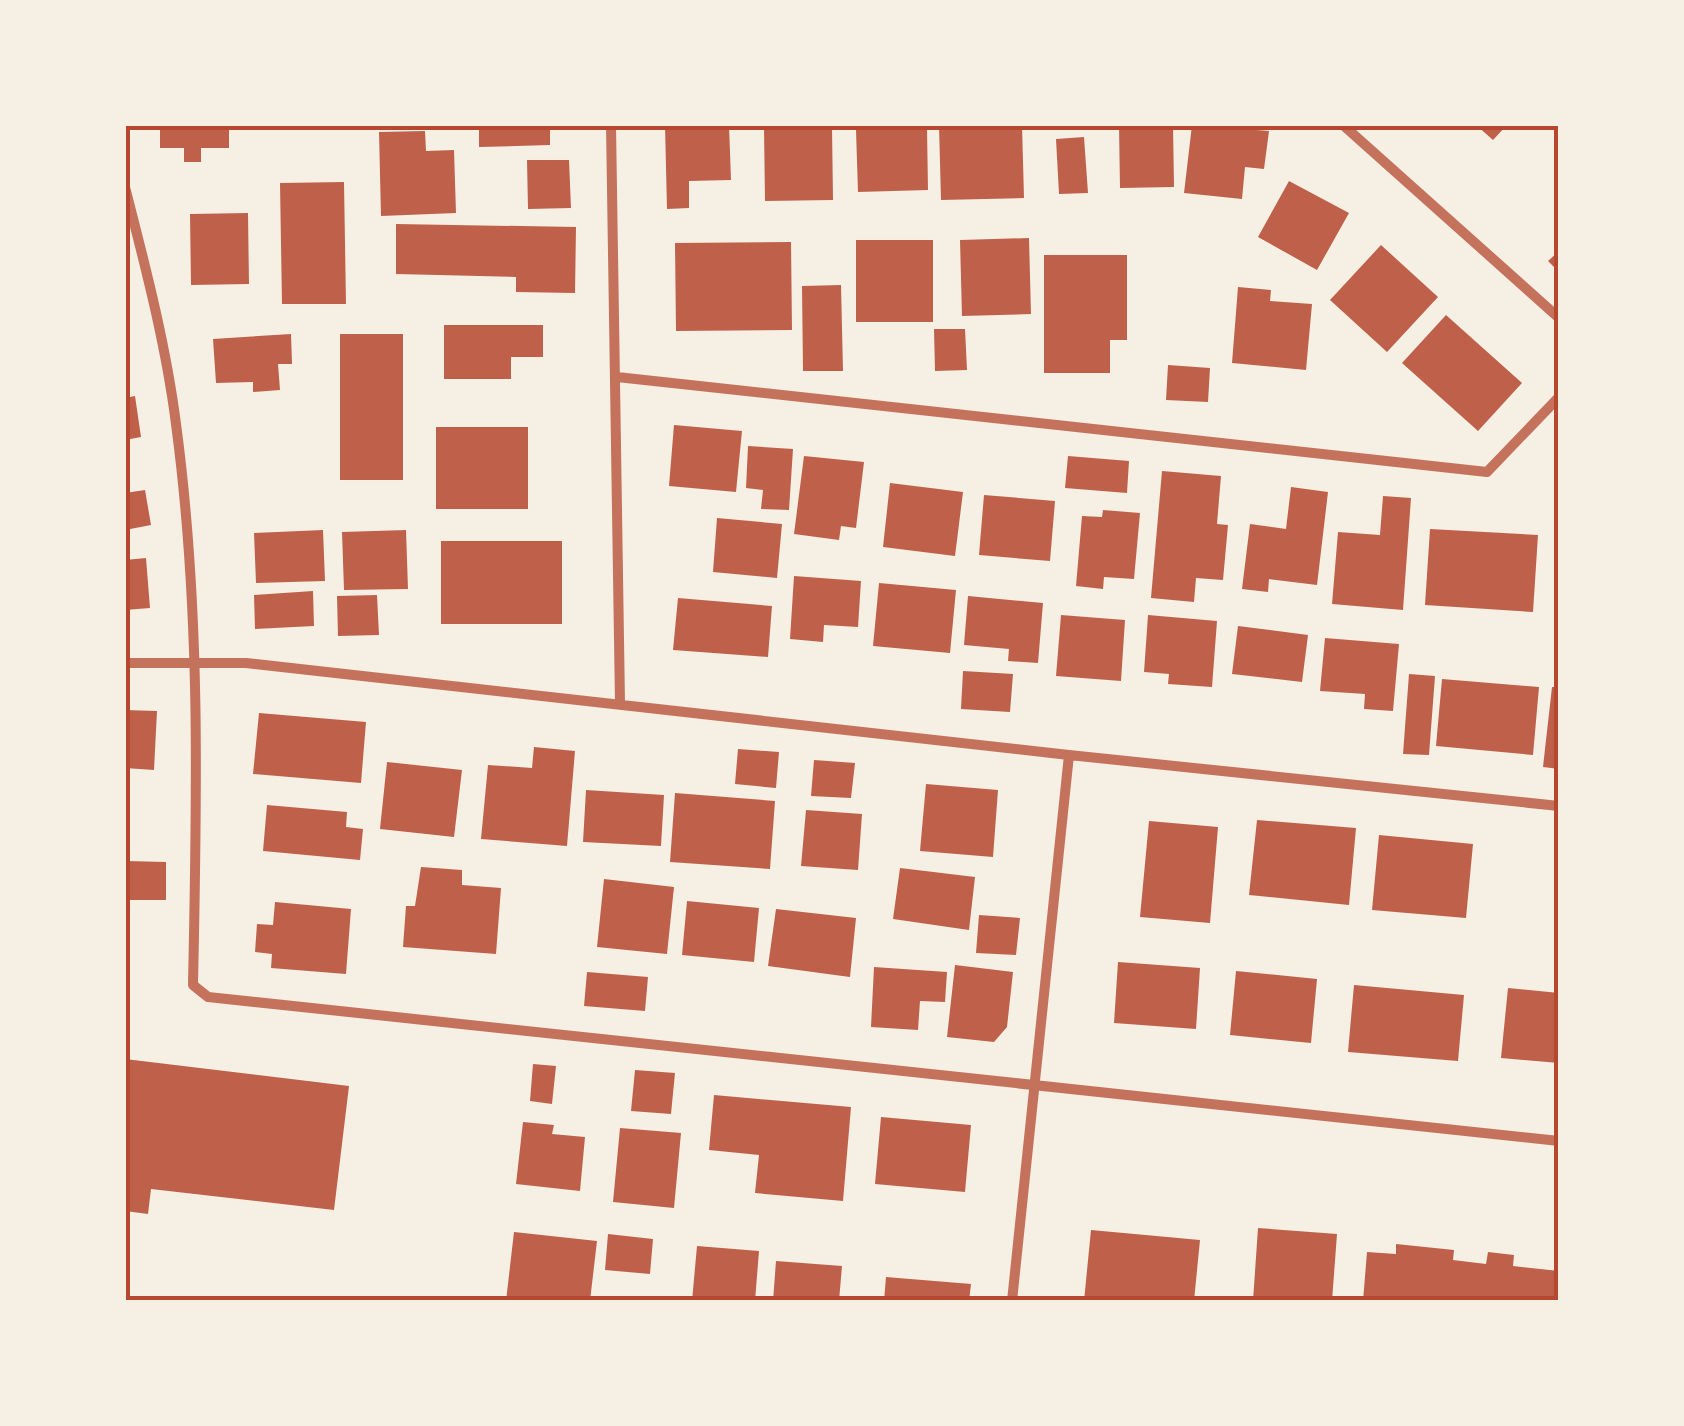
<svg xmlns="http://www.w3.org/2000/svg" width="1684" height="1426" viewBox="0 0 1684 1426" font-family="Manrope,sans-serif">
	<rect width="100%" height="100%" fill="#f6efe4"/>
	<path fill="#bf614a" d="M 160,125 L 229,125 L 229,148 L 201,148 L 201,162 L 184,162 L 184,148 L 160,148 Z
		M 479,125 L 550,125 L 550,145 L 479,147 Z
		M 665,125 L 729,125 L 731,180 L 689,181 L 689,208 L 667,209 Z
		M 939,125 L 1022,125 L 1024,198 L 941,200 Z
		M 1119,125 L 1173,125 L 1174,187 L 1120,188 Z
		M 1192,125 L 1269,131 L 1264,169 L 1245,167 L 1242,199 L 1184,193 Z
		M 1476,125 L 1507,125 L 1493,140 Z
		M 832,127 L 833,200 L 765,201 L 764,128 Z
		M 927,128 L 928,190 L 858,192 L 856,130 Z
		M 425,131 L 426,151 L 454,150 L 456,213 L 381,216 L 379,132 Z
		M 1084,137 L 1088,193 L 1059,194 L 1056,139 Z
		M 527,160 L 569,160 L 571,208 L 528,209 Z
		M 1289,181 L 1349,213 L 1317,270 L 1258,237 Z
		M 344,182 L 346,304 L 282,304 L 280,183 Z
		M 248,213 L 249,284 L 191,285 L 190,214 Z
		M 396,224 L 576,227 L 575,293 L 516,292 L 516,277 L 396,274 Z
		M 1029,238 L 1031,314 L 962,316 L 960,240 Z
		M 856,240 L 933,240 L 933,322 L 856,322 Z
		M 791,242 L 792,330 L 676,331 L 675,243 Z
		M 1381,245 L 1438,297 L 1387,352 L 1330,300 Z
		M 1559,251 L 1559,272 L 1548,261 Z
		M 1044,255 L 1127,255 L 1127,340 L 1110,340 L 1110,373 L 1044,373 Z
		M 841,285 L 843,371 L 803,371 L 802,286 Z
		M 1238,287 L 1271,290 L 1270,301 L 1312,304 L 1306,370 L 1232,363 Z
		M 1446,315 L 1522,383 L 1478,431 L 1402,363 Z
		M 444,325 L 543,325 L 543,357 L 511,357 L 511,379 L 444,379 Z
		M 934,329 L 965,329 L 967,370 L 935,371 Z
		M 291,334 L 292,364 L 278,364 L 280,390 L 253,392 L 253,382 L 216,383 L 213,339 Z
		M 340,334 L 403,334 L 403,480 L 340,480 Z
		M 1168,365 L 1210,368 L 1208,402 L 1166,400 Z
		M 135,396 L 141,437 L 125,440 L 125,398 Z
		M 674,425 L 742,431 L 736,492 L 669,486 Z
		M 436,427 L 528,427 L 528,509 L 436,509 Z
		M 748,446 L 793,449 L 789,510 L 761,509 L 763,490 L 746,488 Z
		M 804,456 L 864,462 L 856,528 L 841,526 L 839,540 L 794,534 Z
		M 1068,456 L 1129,461 L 1127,493 L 1065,488 Z
		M 1162,471 L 1221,476 L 1217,524 L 1228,525 L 1223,580 L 1196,578 L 1194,602 L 1151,598 Z
		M 890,483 L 963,492 L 955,556 L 883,547 Z
		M 1291,487 L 1328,492 L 1317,585 L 1269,579 L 1268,592 L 1242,589 L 1250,524 L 1286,529 Z
		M 145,490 L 151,525 L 125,530 L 125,493 Z
		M 984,495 L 1055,501 L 1050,561 L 979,555 Z
		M 1383,496 L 1411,498 L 1403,610 L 1332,604 L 1338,532 L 1380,535 Z
		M 1103,510 L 1140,513 L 1134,579 L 1104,577 L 1103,589 L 1076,586 L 1082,516 L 1102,517 Z
		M 717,518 L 782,524 L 777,578 L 713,572 Z
		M 1430,529 L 1538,535 L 1533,612 L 1425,605 Z
		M 323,530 L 325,581 L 256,583 L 254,533 Z
		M 406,530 L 408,589 L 344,590 L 342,532 Z
		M 441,541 L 562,541 L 562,624 L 441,624 Z
		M 146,558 L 150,608 L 125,610 L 125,560 Z
		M 794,576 L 861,581 L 858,627 L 824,625 L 823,642 L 790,639 Z
		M 879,583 L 956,590 L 950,653 L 873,646 Z
		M 313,591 L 314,626 L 255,629 L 254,595 Z
		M 377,595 L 379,635 L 338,636 L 337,596 Z
		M 968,596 L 1043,603 L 1038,663 L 1008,661 L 1009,649 L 964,645 Z
		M 678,598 L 772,606 L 768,657 L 673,650 Z
		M 1061,615 L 1125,620 L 1121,681 L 1056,676 Z
		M 1148,615 L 1217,621 L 1212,687 L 1168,684 L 1169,674 L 1144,672 Z
		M 1238,626 L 1308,635 L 1302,682 L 1232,674 Z
		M 1325,638 L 1399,644 L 1393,711 L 1364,709 L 1365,694 L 1320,691 Z
		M 963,671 L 1013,674 L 1010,712 L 961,709 Z
		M 1409,674 L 1435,676 L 1429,755 L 1403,754 Z
		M 1442,679 L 1539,687 L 1533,755 L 1436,746 Z
		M 1552,687 L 1559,687 L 1559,769 L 1543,767 Z
		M 125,710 L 157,711 L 154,770 L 125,768 Z
		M 259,713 L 366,722 L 361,783 L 253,774 Z
		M 534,747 L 575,751 L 567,846 L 481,839 L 488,765 L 532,768 Z
		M 738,749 L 779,752 L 776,788 L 735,784 Z
		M 814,760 L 855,763 L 851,798 L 811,796 Z
		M 387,762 L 462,770 L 454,837 L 380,829 Z
		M 926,784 L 998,790 L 993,857 L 920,851 Z
		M 586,790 L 664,795 L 661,846 L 583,842 Z
		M 675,793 L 775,801 L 770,869 L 670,862 Z
		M 267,805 L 347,812 L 346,827 L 363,829 L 360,860 L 263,851 Z
		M 806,810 L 862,814 L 858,870 L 801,866 Z
		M 1257,820 L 1356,828 L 1349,905 L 1249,895 Z
		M 1149,821 L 1218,827 L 1210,923 L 1140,917 Z
		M 1379,835 L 1473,844 L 1466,918 L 1372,910 Z
		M 126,861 L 166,862 L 166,900 L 126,900 Z
		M 421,867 L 462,870 L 462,885 L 501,888 L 496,954 L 403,947 L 406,906 L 415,906 Z
		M 900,868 L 975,877 L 969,930 L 893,919 Z
		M 604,879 L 674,887 L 667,954 L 597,947 Z
		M 687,901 L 759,908 L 754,962 L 682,955 Z
		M 275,902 L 351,909 L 346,974 L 271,968 L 272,954 L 255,952 L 257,924 L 273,925 Z
		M 776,909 L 856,918 L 850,977 L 768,966 Z
		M 979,915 L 1020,918 L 1016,955 L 976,953 Z
		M 1118,962 L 1200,968 L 1196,1029 L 1114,1023 Z
		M 955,965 L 1013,972 L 1007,1027 L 994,1042 L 947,1037 Z
		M 874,967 L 947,972 L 945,1002 L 920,1001 L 918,1030 L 871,1027 Z
		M 1236,971 L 1317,979 L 1311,1043 L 1230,1035 Z
		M 587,972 L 648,977 L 645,1011 L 584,1006 Z
		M 1354,985 L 1464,995 L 1458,1061 L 1348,1052 Z
		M 1508,988 L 1559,993 L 1559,1063 L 1501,1058 Z
		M 125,1059 L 349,1086 L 334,1210 L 151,1189 L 148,1214 L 125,1211 Z
		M 533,1064 L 556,1066 L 552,1104 L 530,1101 Z
		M 635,1070 L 675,1073 L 671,1114 L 631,1111 Z
		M 714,1095 L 851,1107 L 843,1201 L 755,1193 L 759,1155 L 709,1150 Z
		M 881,1117 L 971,1125 L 965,1192 L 875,1184 Z
		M 523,1122 L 554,1125 L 552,1134 L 585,1137 L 580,1191 L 516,1184 Z
		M 620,1128 L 681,1133 L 674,1208 L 613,1202 Z
		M 1258,1228 L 1337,1234 L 1332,1301 L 1253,1301 Z
		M 1091,1230 L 1200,1240 L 1194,1301 L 1084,1301 Z
		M 514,1232 L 597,1241 L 590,1301 L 506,1301 Z
		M 608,1234 L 653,1239 L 650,1274 L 605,1270 Z
		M 1396,1244 L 1454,1250 L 1453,1260 L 1486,1264 L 1488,1252 L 1514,1255 L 1513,1266 L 1559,1271 L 1559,1301 L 1363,1301 L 1367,1252 L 1396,1254 Z
		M 697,1246 L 759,1251 L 755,1301 L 692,1301 Z
		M 776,1261 L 842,1266 L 839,1301 L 773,1301 Z
		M 886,1277 L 971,1284 L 969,1301 L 884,1301 Z"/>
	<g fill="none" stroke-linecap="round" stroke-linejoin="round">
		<path stroke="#c5725c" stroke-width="10" d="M 611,125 L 620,703
			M 1343,125 L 1559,318
			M 125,187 C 145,265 166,345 176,424 C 201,611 197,797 193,985 L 208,997 L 1559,1141
			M 617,377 L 1487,472 L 1559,397
			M 125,663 L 246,663 L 1069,755 L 1559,806
			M 1012,1301 L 1069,755"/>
	</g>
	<rect width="1684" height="1426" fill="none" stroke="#f6efe4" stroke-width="255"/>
	<rect x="128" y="128" width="1428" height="1170" fill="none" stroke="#b5482f" stroke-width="4"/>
</svg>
